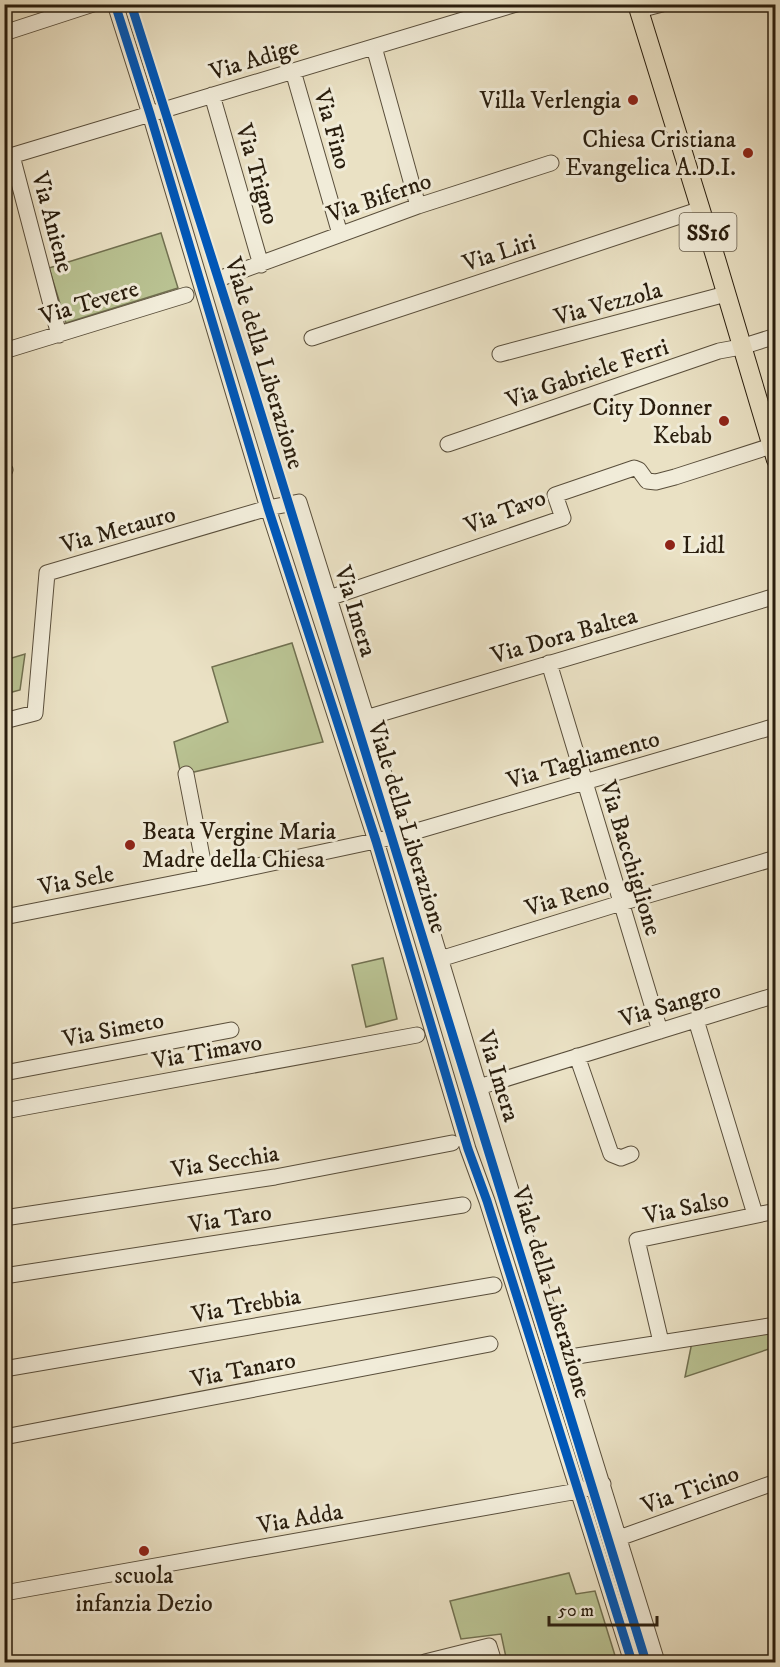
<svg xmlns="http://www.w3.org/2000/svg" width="780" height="1667" viewBox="0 0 780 1667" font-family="'IM FELL DW Pica',serif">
	<rect width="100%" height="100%" fill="#eae1c4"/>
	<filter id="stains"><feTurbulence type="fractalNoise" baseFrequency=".00333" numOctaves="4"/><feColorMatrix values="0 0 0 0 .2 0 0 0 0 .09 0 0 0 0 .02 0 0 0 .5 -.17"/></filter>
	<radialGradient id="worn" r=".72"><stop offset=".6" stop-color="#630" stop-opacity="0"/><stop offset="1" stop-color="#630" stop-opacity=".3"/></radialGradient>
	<path fill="#b9c292" stroke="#717050" stroke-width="1.5" d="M 161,233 L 178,288 L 66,323 L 49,268 Z
		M 292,643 L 323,742 L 181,775 L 174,742 L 228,722 L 212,667 Z
		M 25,654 L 20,690 L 5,694 L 5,660 Z
		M 383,958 L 397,1019 L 366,1027 L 352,965 Z
		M 775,1330 L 775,1347 L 685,1377 L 692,1342 Z
		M 569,1573 L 576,1594 L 595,1591 L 617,1662 L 507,1662 L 501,1634 L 461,1639 L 450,1601 Z"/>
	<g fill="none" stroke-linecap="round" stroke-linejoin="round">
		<defs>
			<path id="minor" d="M 115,4 L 150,114 L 268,508 L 376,841 L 468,1149 L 487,1201 L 632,1662
				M 639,10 L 662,4
				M 4,33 L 93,4
				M 374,47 L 418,206
				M 293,71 L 340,234
				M 212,95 L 261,265
				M 12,156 L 59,335
				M 4,158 L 516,4
				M 224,277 L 418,206 L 551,163
				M 312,338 L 701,209
				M 4,351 L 186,295
				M 500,354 L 726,294
				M 448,444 L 719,351 L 741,347 L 776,336
				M 4,470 L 5,470
				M 329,598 L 563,518 L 555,495 L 634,468 L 639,470 L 647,481 L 656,482 L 675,477 L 771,446
				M 549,663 L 660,1031
				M 366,718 L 776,596
				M 4,721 L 35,713 L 47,573 L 268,508 L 299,502 L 403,835 L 479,1087 L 657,1662
				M 186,774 L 206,877
				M 4,917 L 206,877 L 403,835 L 776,726
				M 440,959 L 621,903 L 776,858
				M 696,1020 L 754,1211
				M 577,1056 L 611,1154 L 621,1158 L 631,1154
				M 4,1073 L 231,1030
				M 479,1087 L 776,995
				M 4,1111 L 417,1035
				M 4,1218 L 275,1177 L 452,1143
				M 4,1276 L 463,1205
				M 661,1342 L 637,1240 L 776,1211
				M 564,1358 L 776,1325
				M 4,1369 L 494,1285
				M 4,1437 L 490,1344
				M 619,1538 L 776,1482
				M 4,1593 L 578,1491 L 603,1484
				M 425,1662 L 489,1646 L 494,1662"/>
			<path id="major" d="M 637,4 L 716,259 L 776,460"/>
		</defs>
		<use href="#minor" stroke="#594e3b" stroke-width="17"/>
		<use href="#major" stroke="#291d0d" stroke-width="20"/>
		<use href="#minor" stroke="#f1ecd9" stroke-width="15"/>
		<use href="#major" stroke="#eae1c4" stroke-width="18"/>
		<defs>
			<path id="cycleway" d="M 115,4 L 150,114 L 268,508 L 376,841 L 468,1149 L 487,1201 L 632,1662
				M 131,4 L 253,388 L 646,1662"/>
		</defs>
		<use href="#cycleway" stroke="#f1ecd9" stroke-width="13"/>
		<use href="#cycleway" stroke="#0057b8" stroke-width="9"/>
	</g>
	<g fill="#8f2418" stroke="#f1ecd9" stroke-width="2">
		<circle cx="633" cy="100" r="6"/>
		<circle cx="748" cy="153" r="6"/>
		<circle cx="724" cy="421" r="6"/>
		<circle cx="670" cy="545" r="6"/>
		<circle cx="130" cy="845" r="6"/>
		<circle cx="144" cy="1551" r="6"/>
	</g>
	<g text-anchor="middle" stroke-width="6" stroke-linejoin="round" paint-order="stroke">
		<rect fill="#f1ecd9" stroke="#655b4a" stroke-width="1.5" x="679.5" y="213" width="57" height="38" rx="4.5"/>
		<g font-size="22" font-weight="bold" fill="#291d0d">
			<text x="708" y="240">SS16</text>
		</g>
		<g font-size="24" fill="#291d0d" stroke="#f1ecd9">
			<text transform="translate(254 59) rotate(-17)" y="8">Via Adige</text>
			<text transform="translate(333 129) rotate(74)" y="8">Via Fino</text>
			<text transform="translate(258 174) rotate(74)" y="8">Via Trigno</text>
			<text transform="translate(379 197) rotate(-19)" y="8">Via Biferno</text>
			<text transform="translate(53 222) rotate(75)" y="8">Via Aniene</text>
			<text transform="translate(499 252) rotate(-18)" y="8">Via Liri</text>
			<text transform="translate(89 302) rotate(-17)" y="8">Via Tevere</text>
			<text transform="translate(608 303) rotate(-15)" y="8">Via Vezzola</text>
			<text transform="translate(265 363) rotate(73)" y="8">Viale della Liberazione</text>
			<text transform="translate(587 373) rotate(-19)" y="8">Via Gabriele Ferri</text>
			<text transform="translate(505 511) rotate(-21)" y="8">Via Tavo</text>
			<text transform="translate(118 529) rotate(-16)" y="8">Via Metauro</text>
			<text transform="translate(356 611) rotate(73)" y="8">Via Imera</text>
			<text transform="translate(564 635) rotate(-16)" y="8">Via Dora Baltea</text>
			<text transform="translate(583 759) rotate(-16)" y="8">Via Tagliamento</text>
			<text transform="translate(408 827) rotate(73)" y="8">Viale della Liberazione</text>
			<text transform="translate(631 858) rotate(73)" y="8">Via Bacchiglione</text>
			<text transform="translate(76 880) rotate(-11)" y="8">Via Sele</text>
			<text transform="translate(567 896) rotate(-17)" y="8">Via Reno</text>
			<text transform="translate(670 1004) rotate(-17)" y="8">Via Sangro</text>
			<text transform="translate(113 1029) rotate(-11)" y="8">Via Simeto</text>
			<text transform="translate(207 1051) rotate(-10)" y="8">Via Timavo</text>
			<text transform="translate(499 1076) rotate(73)" y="8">Via Imera</text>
			<text transform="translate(225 1161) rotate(-9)" y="8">Via Secchia</text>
			<text transform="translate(686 1207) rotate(-12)" y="8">Via Salso</text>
			<text transform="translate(230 1218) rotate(-9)" y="8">Via Taro</text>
			<text transform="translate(552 1292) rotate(73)" y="8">Viale della Liberazione</text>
			<text transform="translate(246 1305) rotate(-10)" y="8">Via Trebbia</text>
			<text transform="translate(243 1369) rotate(-11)" y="8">Via Tanaro</text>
			<text transform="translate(690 1489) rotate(-20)" y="8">Via Ticino</text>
			<text transform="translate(300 1518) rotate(-10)" y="8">Via Adda</text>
		</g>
		<g font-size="24" fill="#291d0d" stroke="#f1ecd9" text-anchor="end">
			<text x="621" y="108">Villa Verlengia</text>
			<text x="736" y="147">Chiesa Cristiana<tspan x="736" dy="28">Evangelica A.D.I.</tspan></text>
			<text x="712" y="415">City Donner<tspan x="712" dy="28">Kebab</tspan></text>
			<text x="682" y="553" text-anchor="start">Lidl</text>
			<text x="142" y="839" text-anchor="start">Beata Vergine Maria<tspan x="142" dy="28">Madre della Chiesa</tspan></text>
			<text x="144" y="1583" text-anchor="middle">scuola<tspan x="144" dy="28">infanzia Dezio</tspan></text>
		</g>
	</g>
	<rect width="780" height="1667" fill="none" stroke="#eae1c4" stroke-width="24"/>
	<rect x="6" y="6" width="768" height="1655" fill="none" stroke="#291d0d" stroke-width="3"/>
	<rect x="12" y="12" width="756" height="1643" fill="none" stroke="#291d0d" stroke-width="1.5"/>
	<path d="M549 1616v9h108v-9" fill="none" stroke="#291d0d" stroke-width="3"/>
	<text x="558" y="1616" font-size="18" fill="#291d0d" stroke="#f1ecd9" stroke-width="4.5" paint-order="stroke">50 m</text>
	<rect width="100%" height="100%" filter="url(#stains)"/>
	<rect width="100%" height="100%" fill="url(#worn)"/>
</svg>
